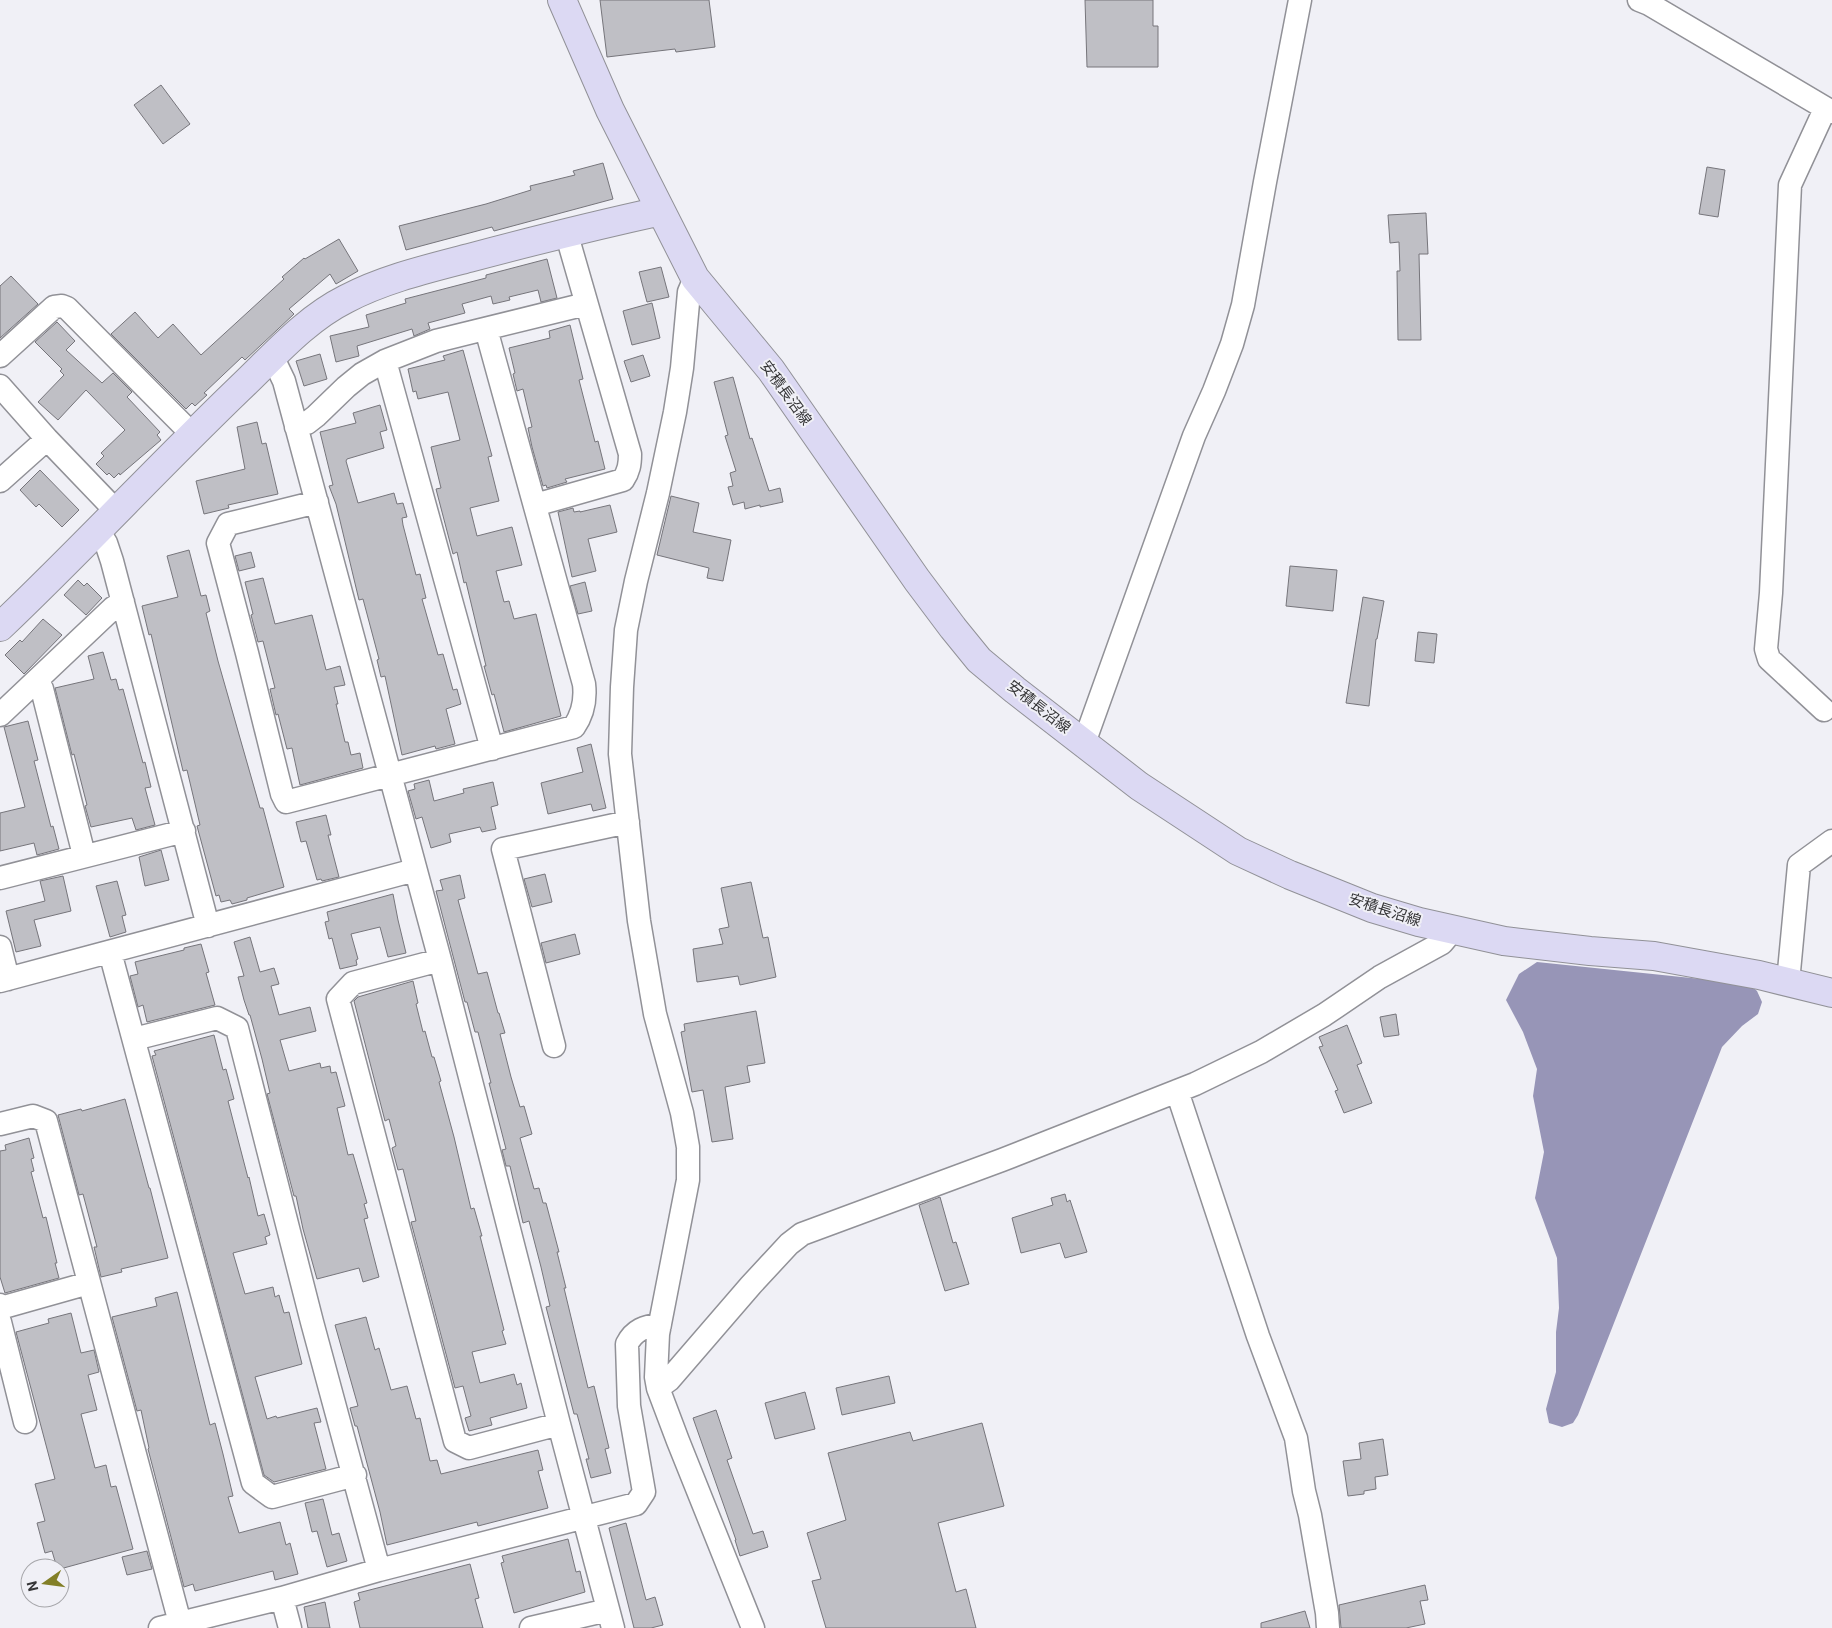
<svg xmlns="http://www.w3.org/2000/svg" width="1832" height="1628" viewBox="0 0 1832 1628" font-family="Roboto,'Noto Sans JP',sans-serif">
	<rect width="100%" height="100%" fill="#f0f0f6"/>
	<path fill="#9795b7" d="M 1537,962 L 1749,984 L 1757,991 L 1762,1002 L 1758,1014 L 1742,1026 L 1722,1047 L 1578,1415 L 1573,1423 L 1562,1427 L 1549,1423 L 1546,1409 L 1556,1372 L 1556,1332 L 1559,1308 L 1557,1258 L 1535,1198 L 1544,1152 L 1533,1096 L 1537,1069 L 1523,1032 L 1506,1000 L 1519,974 Z"/>
	<path fill="#bfbfc5" stroke="#76757b" d="M 600,0 L 709,0 L 715,47 L 676,52 L 675,49 L 607,57 Z
		M 1085,0 L 1153,0 L 1153,26 L 1158,26 L 1158,67 L 1087,67 Z
		M 161,85 L 190,124 L 163,144 L 134,105 Z
		M 603,163 L 613,199 L 494,231 L 492,227 L 406,250 L 399,226 L 486,204 L 531,190 L 530,186 L 575,175 L 573,171 Z
		M 1707,167 L 1725,170 L 1718,217 L 1699,214 Z
		M 1426,213 L 1428,254 L 1419,254 L 1421,340 L 1398,340 L 1397,271 L 1400,271 L 1399,242 L 1390,243 L 1388,215 Z
		M 339,239 L 358,271 L 336,284 L 330,274 L 289,309 L 294,314 L 245,360 L 242,357 L 204,393 L 207,395 L 195,406 L 192,403 L 186,409 L 111,334 L 135,312 L 158,338 L 173,324 L 201,355 L 284,279 L 282,277 L 304,258 L 305,259 Z
		M 547,259 L 557,298 L 541,302 L 538,290 L 509,297 L 510,300 L 493,304 L 491,296 L 462,304 L 465,313 L 428,323 L 430,329 L 414,336 L 412,329 L 357,346 L 359,356 L 336,362 L 330,336 L 369,327 L 366,315 L 406,303 L 405,299 L 486,278 L 486,275 Z
		M 661,267 L 669,297 L 647,302 L 639,272 Z
		M 11,276 L 38,304 L 0,338 L 0,286 Z
		M 652,303 L 660,338 L 632,345 L 623,311 Z
		M 57,322 L 75,341 L 66,350 L 102,383 L 113,373 L 132,392 L 127,397 L 160,432 L 157,435 L 161,440 L 120,475 L 119,473 L 114,478 L 109,473 L 107,475 L 96,464 L 104,456 L 101,453 L 125,430 L 86,390 L 58,420 L 38,402 L 64,375 L 60,371 L 62,369 L 35,342 Z
		M 570,325 L 583,379 L 579,380 L 595,442 L 598,441 L 605,469 L 565,479 L 567,482 L 547,488 L 546,485 L 543,486 L 532,447 L 528,428 L 532,427 L 523,389 L 517,391 L 513,374 L 515,373 L 509,348 L 550,338 L 549,331 Z
		M 463,350 L 492,456 L 488,457 L 499,501 L 470,508 L 477,536 L 512,527 L 522,565 L 496,571 L 504,602 L 509,601 L 514,619 L 536,614 L 561,716 L 504,732 L 494,694 L 492,695 L 484,666 L 486,666 L 466,582 L 464,583 L 457,552 L 453,554 L 436,489 L 441,488 L 431,447 L 460,440 L 448,392 L 418,399 L 416,391 L 413,392 L 408,369 L 445,360 L 443,356 Z
		M 320,354 L 327,379 L 304,386 L 296,361 Z
		M 643,355 L 650,376 L 631,382 L 624,361 Z
		M 733,377 L 750,439 L 752,438 L 769,491 L 780,488 L 783,502 L 760,507 L 760,505 L 745,509 L 744,502 L 733,505 L 728,487 L 733,486 L 730,473 L 736,471 L 725,436 L 728,435 L 714,382 Z
		M 380,405 L 387,430 L 380,432 L 384,448 L 347,459 L 346,461 L 358,503 L 394,493 L 397,504 L 403,503 L 407,517 L 402,518 L 403,525 L 416,575 L 420,574 L 426,598 L 422,599 L 438,655 L 443,654 L 453,690 L 457,689 L 461,704 L 446,709 L 455,744 L 436,749 L 435,746 L 402,755 L 385,676 L 381,677 L 377,660 L 379,659 L 363,599 L 359,600 L 336,504 L 329,486 L 333,485 L 320,432 L 356,423 L 353,413 Z
		M 257,422 L 262,444 L 266,443 L 278,494 L 228,505 L 229,508 L 204,514 L 196,481 L 245,469 L 237,427 Z
		M 40,470 L 79,510 L 62,527 L 39,504 L 36,507 L 20,490 Z
		M 671,496 L 699,503 L 693,532 L 731,540 L 723,581 L 707,578 L 709,568 L 657,555 Z
		M 610,505 L 617,532 L 588,539 L 596,571 L 572,577 L 558,512 L 573,508 L 574,512 L 580,511 L 580,512 Z
		M 189,550 L 201,596 L 206,595 L 210,611 L 206,613 L 218,661 L 260,808 L 263,808 L 284,887 L 247,898 L 247,900 L 232,904 L 230,900 L 221,902 L 219,895 L 216,896 L 197,826 L 200,825 L 187,770 L 183,771 L 151,634 L 149,635 L 142,606 L 178,597 L 167,556 Z
		M 251,552 L 255,567 L 239,571 L 235,556 Z
		M 1290,566 L 1337,570 L 1333,611 L 1286,606 Z
		M 263,578 L 275,624 L 312,615 L 326,670 L 340,666 L 345,685 L 334,687 L 338,704 L 336,704 L 345,742 L 348,742 L 351,755 L 360,753 L 363,768 L 300,785 L 292,748 L 287,749 L 278,714 L 276,715 L 270,689 L 275,688 L 263,641 L 258,642 L 251,615 L 253,614 L 245,582 Z
		M 78,580 L 84,586 L 87,583 L 102,598 L 86,615 L 64,595 Z
		M 585,582 L 592,611 L 578,614 L 570,586 Z
		M 1363,597 L 1384,601 L 1377,639 L 1376,639 L 1369,706 L 1346,703 Z
		M 43,619 L 62,635 L 24,674 L 5,655 L 20,640 L 22,642 Z
		M 1418,632 L 1437,634 L 1434,663 L 1415,661 Z
		M 103,652 L 111,680 L 116,679 L 119,690 L 123,689 L 143,763 L 145,762 L 151,787 L 145,788 L 155,825 L 136,830 L 132,818 L 91,827 L 85,806 L 87,805 L 74,754 L 72,755 L 55,688 L 94,679 L 88,656 Z
		M 28,721 L 38,760 L 34,761 L 51,827 L 53,826 L 59,849 L 37,855 L 34,843 L 0,851 L 0,813 L 25,807 L 4,727 Z
		M 591,744 L 606,808 L 593,811 L 591,804 L 548,814 L 541,783 L 583,772 L 577,748 Z
		M 429,780 L 434,801 L 464,793 L 463,789 L 493,782 L 498,805 L 491,807 L 496,829 L 482,832 L 480,827 L 449,834 L 451,842 L 431,848 L 422,817 L 416,819 L 408,791 L 415,789 L 414,784 Z
		M 326,815 L 331,835 L 328,835 L 339,877 L 322,881 L 321,879 L 317,880 L 306,841 L 301,842 L 296,822 Z
		M 161,850 L 169,880 L 145,886 L 139,857 Z
		M 545,874 L 552,902 L 532,907 L 524,879 Z
		M 460,875 L 465,898 L 458,900 L 478,974 L 487,972 L 498,1013 L 499,1013 L 505,1033 L 500,1034 L 511,1077 L 520,1107 L 524,1106 L 532,1134 L 520,1138 L 534,1189 L 539,1188 L 543,1203 L 546,1203 L 559,1252 L 557,1252 L 566,1288 L 564,1288 L 588,1388 L 594,1386 L 609,1448 L 605,1449 L 611,1473 L 591,1478 L 586,1459 L 589,1459 L 577,1414 L 574,1414 L 546,1307 L 550,1306 L 541,1267 L 529,1221 L 523,1223 L 510,1166 L 506,1166 L 502,1150 L 506,1149 L 489,1083 L 491,1083 L 478,1032 L 475,1032 L 467,1002 L 465,1002 L 436,891 L 443,890 L 440,880 Z
		M 63,876 L 71,911 L 34,920 L 41,946 L 16,952 L 6,911 L 45,901 L 40,881 Z
		M 117,881 L 126,915 L 122,916 L 126,932 L 110,937 L 96,886 Z
		M 751,882 L 763,938 L 768,937 L 776,977 L 740,985 L 738,976 L 697,982 L 693,949 L 723,944 L 719,929 L 729,927 L 721,888 Z
		M 393,894 L 398,920 L 406,953 L 388,957 L 380,927 L 351,934 L 358,959 L 356,960 L 357,965 L 340,969 L 332,938 L 329,939 L 325,922 L 329,921 L 327,912 Z
		M 575,934 L 580,954 L 546,963 L 541,943 Z
		M 250,937 L 260,972 L 274,968 L 279,984 L 271,986 L 279,1015 L 310,1007 L 316,1031 L 280,1040 L 289,1071 L 320,1063 L 321,1068 L 330,1066 L 331,1073 L 336,1072 L 345,1106 L 337,1108 L 348,1155 L 353,1154 L 367,1203 L 364,1204 L 368,1218 L 364,1219 L 379,1277 L 363,1282 L 359,1268 L 317,1279 L 303,1229 L 296,1196 L 294,1196 L 267,1094 L 270,1093 L 262,1059 L 250,1015 L 249,1015 L 244,1000 L 238,977 L 244,976 L 234,942 Z
		M 201,944 L 209,972 L 206,973 L 215,1005 L 147,1022 L 143,1005 L 138,1007 L 130,976 L 138,974 L 135,962 L 184,950 L 184,948 Z
		M 413,981 L 418,1003 L 416,1004 L 423,1032 L 425,1031 L 432,1057 L 434,1057 L 441,1081 L 439,1082 L 454,1137 L 471,1209 L 474,1208 L 482,1236 L 480,1236 L 504,1330 L 502,1331 L 506,1344 L 472,1352 L 480,1383 L 514,1374 L 517,1385 L 521,1383 L 527,1408 L 490,1418 L 492,1425 L 469,1431 L 465,1418 L 471,1416 L 463,1386 L 455,1388 L 411,1222 L 416,1221 L 403,1169 L 398,1170 L 392,1148 L 396,1146 L 389,1119 L 385,1121 L 354,1001 L 358,997 Z
		M 756,1011 L 765,1063 L 747,1066 L 750,1082 L 725,1087 L 733,1139 L 712,1142 L 703,1090 L 692,1092 L 681,1032 L 685,1031 L 684,1024 Z
		M 1396,1014 L 1399,1035 L 1384,1037 L 1380,1017 Z
		M 1347,1025 L 1362,1063 L 1357,1065 L 1372,1103 L 1344,1113 L 1335,1091 L 1338,1090 L 1319,1047 L 1323,1046 L 1319,1037 Z
		M 214,1035 L 223,1070 L 226,1069 L 234,1099 L 228,1101 L 248,1178 L 249,1177 L 258,1216 L 264,1214 L 270,1235 L 265,1237 L 267,1244 L 233,1253 L 245,1294 L 273,1287 L 275,1297 L 279,1295 L 284,1313 L 289,1312 L 302,1364 L 255,1377 L 267,1419 L 276,1416 L 277,1418 L 317,1408 L 321,1422 L 314,1423 L 326,1469 L 274,1482 L 264,1475 L 152,1056 L 156,1055 L 154,1051 Z
		M 125,1099 L 149,1188 L 150,1188 L 168,1258 L 121,1269 L 122,1272 L 101,1277 L 94,1247 L 97,1247 L 83,1194 L 79,1195 L 58,1115 L 81,1109 L 82,1111 Z
		M 29,1138 L 34,1158 L 31,1159 L 34,1171 L 31,1172 L 43,1218 L 46,1217 L 57,1263 L 55,1263 L 59,1278 L 5,1293 L 0,1277 L 0,1151 L 6,1150 L 5,1145 Z
		M 1065,1194 L 1067,1202 L 1070,1200 L 1087,1252 L 1065,1258 L 1060,1243 L 1021,1253 L 1012,1218 L 1053,1205 L 1051,1198 Z
		M 940,1197 L 953,1243 L 956,1242 L 969,1284 L 945,1291 L 919,1205 Z
		M 177,1292 L 210,1425 L 215,1423 L 223,1454 L 233,1496 L 228,1497 L 239,1533 L 280,1522 L 286,1545 L 290,1543 L 298,1574 L 275,1580 L 273,1571 L 195,1591 L 193,1584 L 184,1587 L 148,1449 L 149,1448 L 141,1410 L 137,1411 L 112,1317 L 157,1306 L 155,1298 Z
		M 71,1313 L 81,1353 L 94,1350 L 99,1372 L 88,1375 L 97,1410 L 81,1414 L 95,1468 L 106,1465 L 111,1487 L 116,1486 L 133,1549 L 60,1569 L 57,1568 L 52,1551 L 45,1553 L 37,1523 L 45,1521 L 35,1484 L 55,1479 L 16,1332 L 49,1323 L 48,1319 Z
		M 366,1317 L 375,1350 L 379,1348 L 391,1390 L 407,1386 L 416,1419 L 420,1418 L 430,1461 L 437,1460 L 441,1474 L 538,1450 L 543,1470 L 538,1471 L 548,1508 L 478,1526 L 477,1522 L 387,1545 L 380,1512 L 357,1426 L 355,1426 L 350,1408 L 358,1406 L 335,1325 Z
		M 889,1376 L 895,1403 L 842,1415 L 836,1388 Z
		M 805,1392 L 815,1429 L 775,1439 L 765,1403 Z
		M 716,1410 L 732,1458 L 727,1460 L 753,1534 L 763,1531 L 768,1547 L 740,1556 L 735,1540 L 736,1540 L 693,1418 Z
		M 982,1423 L 1004,1506 L 938,1523 L 956,1592 L 966,1589 L 976,1628 L 826,1628 L 812,1581 L 821,1579 L 807,1533 L 846,1520 L 828,1453 L 910,1432 L 913,1441 Z
		M 1383,1439 L 1388,1475 L 1375,1477 L 1376,1489 L 1364,1491 L 1364,1494 L 1348,1496 L 1343,1461 L 1361,1459 L 1359,1443 Z
		M 323,1499 L 332,1535 L 339,1533 L 347,1561 L 327,1567 L 317,1531 L 312,1532 L 305,1503 Z
		M 626,1523 L 646,1600 L 655,1597 L 663,1625 L 651,1628 L 634,1628 L 609,1528 Z
		M 568,1539 L 576,1572 L 580,1571 L 585,1592 L 514,1613 L 501,1563 L 504,1562 L 502,1556 Z
		M 147,1551 L 152,1569 L 127,1575 L 122,1557 Z
		M 470,1564 L 479,1598 L 475,1599 L 483,1628 L 360,1628 L 354,1602 L 360,1600 L 358,1593 Z
		M 1425,1585 L 1428,1600 L 1420,1601 L 1425,1624 L 1406,1628 L 1341,1628 L 1339,1605 Z
		M 325,1602 L 330,1628 L 308,1628 L 304,1607 Z
		M 1305,1611 L 1310,1628 L 1261,1628 L 1261,1623 Z"/>
	<g fill="none" stroke-linecap="round" stroke-linejoin="round">
		<defs>
			<path id="street" d="M 1639,0 L 1649,4 L 1832,112
				M 695,278 L 689,292 L 682,368 L 675,412 L 658,493 L 636,581 L 626,630 L 622,687 L 620,754 L 639,921 L 655,1014 L 682,1113 L 688,1147 L 688,1180 L 658,1334 L 656,1377 L 658,1388 L 678,1441 L 753,1628
				M 0,356 L 54,307 L 62,306 L 67,308 L 192,434
				M 273,358 L 284,381 L 440,960 L 559,1424 L 613,1628
				M 385,361 L 492,749
				M 0,386 L 47,439 L 117,512
				M 296,427 L 307,423 L 316,416 L 346,387 L 362,374 L 385,361 L 436,341 L 586,304
				M 0,481 L 47,439
				M 317,502 L 228,524 L 218,543 L 247,653 L 282,794 L 286,802 L 574,727 C 583,714 586,701 584,684 L 486,329
				M 535,505 L 623,480 C 629,471 630,464 630,454 L 566,232
				M 98,530 L 106,543 L 112,561 L 208,926
				M 38,680 L 42,689 L 84,855
				M 1824,710 L 1769,659 L 1766,649 L 1771,593 L 1790,185 L 1825,109
				M 0,715 L 113,608 L 123,602
				M 1084,743 L 1194,436 L 1214,391 L 1232,344 L 1243,305 L 1265,182 L 1300,0
				M 0,878 L 184,831
				M 0,947 L 8,979
				M 110,952 L 253,1483 L 272,1497 L 355,1475
				M 440,960 L 353,983 L 338,999 L 455,1441 L 469,1448 L 559,1424
				M 0,981 L 415,870
				M 1788,982 L 1799,865 L 1832,841
				M 134,1039 L 217,1018 L 237,1028 L 312,1322 L 379,1570
				M 554,1046 L 503,849 L 628,822
				M 1177,1091 L 1258,1336 L 1296,1438 L 1304,1491 L 1310,1515 L 1327,1613 L 1328,1628
				M 0,1124 L 33,1116 L 46,1121 L 180,1623
				M 0,1305 L 4,1307 L 89,1283
				M 0,1322 L 25,1422
				M 658,1388 L 669,1380 L 751,1285 L 789,1244 L 802,1234 L 1002,1160 L 1195,1084 L 1261,1052 L 1324,1015 L 1380,977 L 1442,943 L 1453,930
				M 282,1598 L 290,1628
				M 160,1628 L 282,1598 L 379,1570 L 636,1504 L 644,1492 L 629,1406 L 627,1344 C 634,1330 645,1326 660,1325
				M 531,1628 L 608,1610"/>
			<path id="secondary" d="M 562,0 L 610,110 L 695,278 L 771,370 L 917,580 L 953,628 L 979,660 L 1015,690 L 1139,786 L 1238,851 L 1290,875 L 1372,908 L 1419,922 L 1504,941 L 1590,951 L 1654,956 L 1759,975 L 1832,993
				M 0,627 C 81,550 157,468 238,390 C 272,358 304,320 346,299 C 384,279 427,269 469,258 C 533,241 597,225 661,211"/>
		</defs>
		<use href="#street" stroke="#919197" stroke-width="25"/>
		<use href="#secondary" stroke="#919197" stroke-width="30"/>
		<use href="#street" stroke="#fff" stroke-width="22"/>
		<use href="#secondary" stroke="#dcd9f3" stroke-width="28"/>
	</g>
	<g text-anchor="middle" stroke-width="4" stroke-linejoin="round" paint-order="stroke">
		<g font-size="15" fill="#363638" stroke="#f0f0f6">
			<text transform="translate(786 393) rotate(54)" y="5">安積長沼線</text>
			<text transform="translate(1039 707) rotate(38)" y="5">安積長沼線</text>
			<text transform="translate(1385 910) rotate(18)" y="5">安積長沼線</text>
		</g>
	</g>
	<g transform="translate(45 1583) rotate(256)"><circle r="24" fill="#f0f0f6" stroke="#a6a6aa"/>
	<path d="M0-4L9 19L0 12L-9 19Z" fill="#827f27"/>
	<text y="-8" font-size="14" font-weight="bold" text-anchor="middle" fill="#363638">N</text>
	</g>
</svg>
